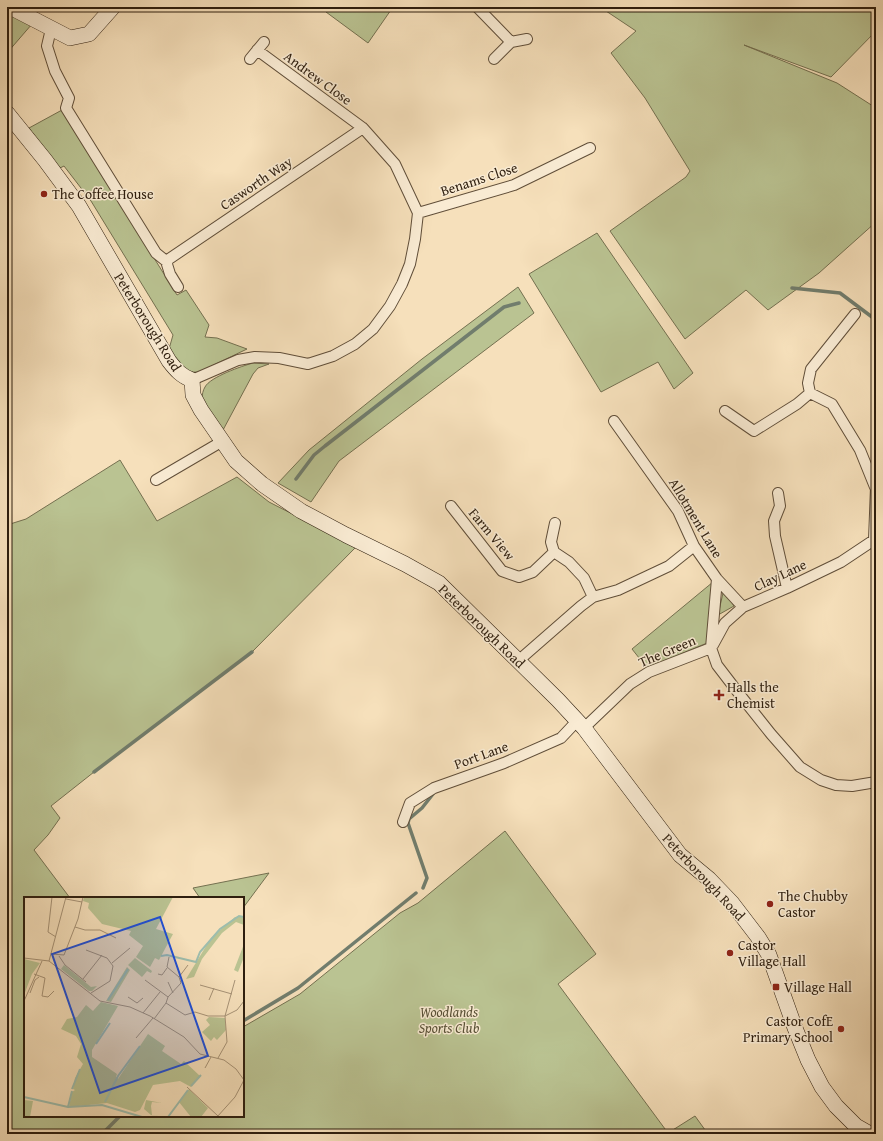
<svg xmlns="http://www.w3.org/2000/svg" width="883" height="1141" viewBox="0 0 883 1141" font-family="'Gentium Book Plus',serif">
	<rect width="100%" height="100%" fill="#f6e0bb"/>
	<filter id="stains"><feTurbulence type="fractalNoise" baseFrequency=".005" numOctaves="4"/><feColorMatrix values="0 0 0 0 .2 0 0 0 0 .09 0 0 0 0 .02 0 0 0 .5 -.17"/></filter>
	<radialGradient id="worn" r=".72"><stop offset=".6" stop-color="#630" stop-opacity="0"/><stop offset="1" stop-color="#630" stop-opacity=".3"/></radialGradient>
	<path fill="#bac392" stroke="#747050" d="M 330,7 L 393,7 L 368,43 L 326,12 Z
		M 600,7 L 876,7 L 876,31 L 831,77 L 744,45 L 837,83 L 876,108 L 876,222 L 819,273 L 768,310 L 746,290 L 685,339 L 610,231 L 686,177 L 690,171 L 645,98 L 611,53 L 636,31 Z
		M 7,14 L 32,24 L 7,53 Z
		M 62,110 L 177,295 L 186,290 L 209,325 L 205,337 L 217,338 L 247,349 L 199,372 C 183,374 177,360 169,349 L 173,335 L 91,201 L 64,166 L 58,169 L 29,128 Z
		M 597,233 L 693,373 L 674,389 L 658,362 L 601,392 L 529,274 Z
		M 518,287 L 534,313 L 339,461 L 311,502 L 278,483 L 309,450 L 422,359 Z
		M 253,363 L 269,364 L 258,368 L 253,374 L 223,430 L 202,399 C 202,395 203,390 205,387 C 210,377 242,366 253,363 Z
		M 120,460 L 157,521 L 237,477 L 269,502 L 347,542 L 357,546 L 252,652 L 94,772 L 51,806 L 60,818 L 48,835 L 34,850 L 70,898 L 25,898 L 25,1116 L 243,1116 L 243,1027 L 300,994 L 400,913 L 418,903 L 505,831 L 596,954 L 558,984 L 668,1133 L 695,1116 L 708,1134 L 7,1134 L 7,525 L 26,519 Z
		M 713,582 L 707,643 L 647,668 L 632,649 Z
		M 723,593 L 728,597 L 734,606 L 718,615 Z
		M 269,873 L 243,908 L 243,898 L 200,898 L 193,888 Z"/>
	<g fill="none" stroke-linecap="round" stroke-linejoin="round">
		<path stroke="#717d6d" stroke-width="3.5" d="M 792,288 L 840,293 L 876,320
			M 296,479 L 314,455 L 325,446 L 504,307 L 519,303
			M 94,772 L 252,652
			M 423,888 L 427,878 L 408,823 L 409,819 L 422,808 L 433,794
			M 243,1021 L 298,988 L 416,893
			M 102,1134 L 120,1116"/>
		<defs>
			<path id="street" d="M 477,7 L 511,42
				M 51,29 L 47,46 L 55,71 L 69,98 L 66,108 L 156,253 L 166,261 L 170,274 L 178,287
				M 250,59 L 264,42
				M 494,59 L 511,42 L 527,39
				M 418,213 L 514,185 L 590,148
				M 166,261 L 363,128
				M 855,314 L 811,369 L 808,383 L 810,393 L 832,404 L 860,450 L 875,487
				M 192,380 L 238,360 L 255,357 L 279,358 L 308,364 L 333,356 L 355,344 L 373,329 L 390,306 L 402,284 L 410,264 L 415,239 L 418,213 L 395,164 L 363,128 L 257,50
				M 725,411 L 754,431 L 797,404 L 810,393
				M 614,421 L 678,511 L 694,546 L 717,579 L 743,607
				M 156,480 L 221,442
				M 778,493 L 780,506 L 774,521 L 775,536 L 787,588
				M 451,506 L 502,571 L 519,577 L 533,572 L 554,552
				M 555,523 L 551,542 L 554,552 L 569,562 L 584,578 L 593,597
				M 717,579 L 711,648 L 717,665 L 740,695 L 771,734 L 800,767 L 821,780 L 836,785 L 852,786 L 876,782
				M 713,645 L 725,623 L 743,607 L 787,588 L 841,562 L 874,540 L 876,487
				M 518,661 L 581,606 L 593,597 L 618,590 L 669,566 L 694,546
				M 584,728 L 630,684 L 649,672 L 711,648
				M 403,822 L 410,803 L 434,788 L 504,763 L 561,738 L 577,721"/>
			<path id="secondary" d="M 10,7 L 70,38 L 89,34 L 113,7
				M 7,113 L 45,160 L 79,206 L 169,361 C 176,370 181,376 192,380 L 193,395 L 201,410 L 236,461 L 262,484 L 301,511 L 346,535 L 405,564 L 439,583 L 558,700 L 584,728 L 680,855 L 709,879 L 732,903 L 758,937 L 769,955 L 795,1028 L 808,1060 L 822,1087 L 836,1106 L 856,1126 L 870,1134"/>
		</defs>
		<use href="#street" stroke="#604e39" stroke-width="12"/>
		<use href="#secondary" stroke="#2e1e0e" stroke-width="16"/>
		<use href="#street" stroke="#f9ebd3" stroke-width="10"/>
		<use href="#secondary" stroke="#f9ebd3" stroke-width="15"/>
	</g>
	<g fill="#8f2418" stroke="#f9ebd3" stroke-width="1.5">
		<circle cx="44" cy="194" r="4"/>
		<path d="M717 689h4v4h4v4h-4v4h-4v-4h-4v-4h4z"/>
		<circle cx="770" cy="904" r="4"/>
		<circle cx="730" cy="953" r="4"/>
		<rect x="772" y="983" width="8" height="8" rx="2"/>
		<circle cx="841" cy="1029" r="4"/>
	</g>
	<g text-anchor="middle" stroke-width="3" stroke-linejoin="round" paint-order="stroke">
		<g font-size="14" fill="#2e1e0e" stroke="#f9ebd3">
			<text transform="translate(318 78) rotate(36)" y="5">Andrew Close</text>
			<text transform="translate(479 179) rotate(-18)" y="5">Benams Close</text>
			<text transform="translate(256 183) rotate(-34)" y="5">Casworth Way</text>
			<text transform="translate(148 322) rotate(58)" y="5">Peterborough Road</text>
			<text transform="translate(696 518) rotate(59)" y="5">Allotment Lane</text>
			<text transform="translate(492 534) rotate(50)" y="5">Farm View</text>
			<text transform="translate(780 575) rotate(-25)" y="5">Clay Lane</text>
			<text transform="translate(482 626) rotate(44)" y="5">Peterborough Road</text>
			<text transform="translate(667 651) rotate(-23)" y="5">The Green</text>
			<text transform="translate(481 755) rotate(-20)" y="5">Port Lane</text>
			<text transform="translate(704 877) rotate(47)" y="5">Peterborough Road</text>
		</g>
		<g font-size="14" fill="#2e1e0e" stroke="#f9ebd3" text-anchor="start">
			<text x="52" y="199">The Coffee House</text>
			<text x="727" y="692">Halls the<tspan x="727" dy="16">Chemist</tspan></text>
			<text x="778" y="901">The Chubby<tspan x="778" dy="16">Castor</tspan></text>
			<text x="738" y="950">Castor<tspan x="738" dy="16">Village Hall</tspan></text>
			<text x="784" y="992">Village Hall</text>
			<text x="833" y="1026" text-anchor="end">Castor CofE<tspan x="833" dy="16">Primary School</tspan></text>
		</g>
		<g font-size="14" font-style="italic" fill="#585036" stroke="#f9ebd3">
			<text x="449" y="1017">Woodlands<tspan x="449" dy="16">Sports Club</tspan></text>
		</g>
	</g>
	<g transform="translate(24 897)">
		<rect width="220" height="220" fill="#f6e0bb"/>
		<path d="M 60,0 L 149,0 L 132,32 L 149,37 L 135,63 L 131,61 L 126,70 L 112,60 L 119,49 L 105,38 L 107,34 L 78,27 L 64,11 L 65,6 L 59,4 ZM 220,19 L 220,28 L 212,25 L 198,36 L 178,62 L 170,80 L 162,82 L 187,41 L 211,20 ZM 220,47 L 220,60 L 214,75 L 210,73 ZM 111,61 L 128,74 L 127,76 L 123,74 L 118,80 L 104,68 ZM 0,62 L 16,66 L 8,77 L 0,98 ZM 40,68 L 67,90 L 73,89 L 68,94 L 65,94 L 37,72 ZM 103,70 L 106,73 L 87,105 L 82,104 ZM 77,105 L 94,109 L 68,153 L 68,160 L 93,177 L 92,180 L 94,182 L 124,137 L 141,149 L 138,154 L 157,167 L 160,164 L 176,179 L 167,190 L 156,184 L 129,188 L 116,213 L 111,215 L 83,206 L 45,210 L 48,195 L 51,193 L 49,192 L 51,181 L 59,167 L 53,160 L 57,147 L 52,139 L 37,132 L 43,122 L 53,120 L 62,108 L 69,114 ZM 185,120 L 201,121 L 202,133 L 193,143 L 190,140 L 187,144 L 178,135 L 186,128 L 182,123 ZM 165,192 L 184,211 L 177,220 L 167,220 L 155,205 ZM 0,203 L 9,204 L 6,220 L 0,220 ZM 122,203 L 138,206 L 128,205 L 127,209 L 128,218 L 140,220 L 127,218 L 120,212 Z" fill="#bac392"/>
		<path fill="none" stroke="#9dbdad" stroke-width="2" d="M 137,59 L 143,58 L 172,65 L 176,55 L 196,32 L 215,19 L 220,20M 84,103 L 104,72M 72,147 L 86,126M 167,189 L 177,178M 48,192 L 56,172M 0,200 L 44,210 L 78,208 L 118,220M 81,205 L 94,179 L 116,149M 44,210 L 48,194M 144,220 L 164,193"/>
		<path fill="none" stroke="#a69276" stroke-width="1" d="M 28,0 L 24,35 L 32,40M 42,2 L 58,5M 51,30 L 61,33 L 76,33 L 92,41M 62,53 L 83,61 L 89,69 L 86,84 L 67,96M 27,57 L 40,58 L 54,22 L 59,0M 35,59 L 41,68 L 62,85M 145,60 L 143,70 L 155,80M 0,61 L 25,64 L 76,104 L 106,110 L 126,119 L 160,140 L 176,157 L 200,163 L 212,172 L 220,183 L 211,200 L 193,220M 25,64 L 42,0M 88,66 L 106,51M 10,77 L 21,81 L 18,99 L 24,100 L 30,94M 134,77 L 138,78 L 143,71M 59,82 L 78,58M 121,83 L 144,100M 144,85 L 149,96M 176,88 L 208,97M 6,96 L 11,83 L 15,80M 104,100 L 113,106 L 119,101M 185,103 L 190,91M 0,104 L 18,64M 142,106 L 161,118 L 171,115 L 184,119 L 201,119 L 213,113 L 220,104M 142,106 L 144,100 L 157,86 L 155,80 L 164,68M 119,116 L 136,95M 130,122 L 142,106M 112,141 L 129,121M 194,161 L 203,145 L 201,119 L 211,83M 181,171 L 187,160M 163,190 L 194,219"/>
		<path fill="#1d4ed8" fill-opacity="0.15" stroke="#1d4ed8" stroke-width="2" d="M 136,20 L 184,159 L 76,196 L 28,57 Z"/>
		<rect width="220" height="220" fill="none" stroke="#2e1e0e" stroke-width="2"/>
	</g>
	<rect width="883" height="1141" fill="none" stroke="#f6e0bb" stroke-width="24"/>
	<rect x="8" y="8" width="867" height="1125" fill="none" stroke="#2e1e0e" stroke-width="2"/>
	<rect x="12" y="12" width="859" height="1117" fill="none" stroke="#2e1e0e"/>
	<rect width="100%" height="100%" filter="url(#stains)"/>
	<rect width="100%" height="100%" fill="url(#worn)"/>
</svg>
